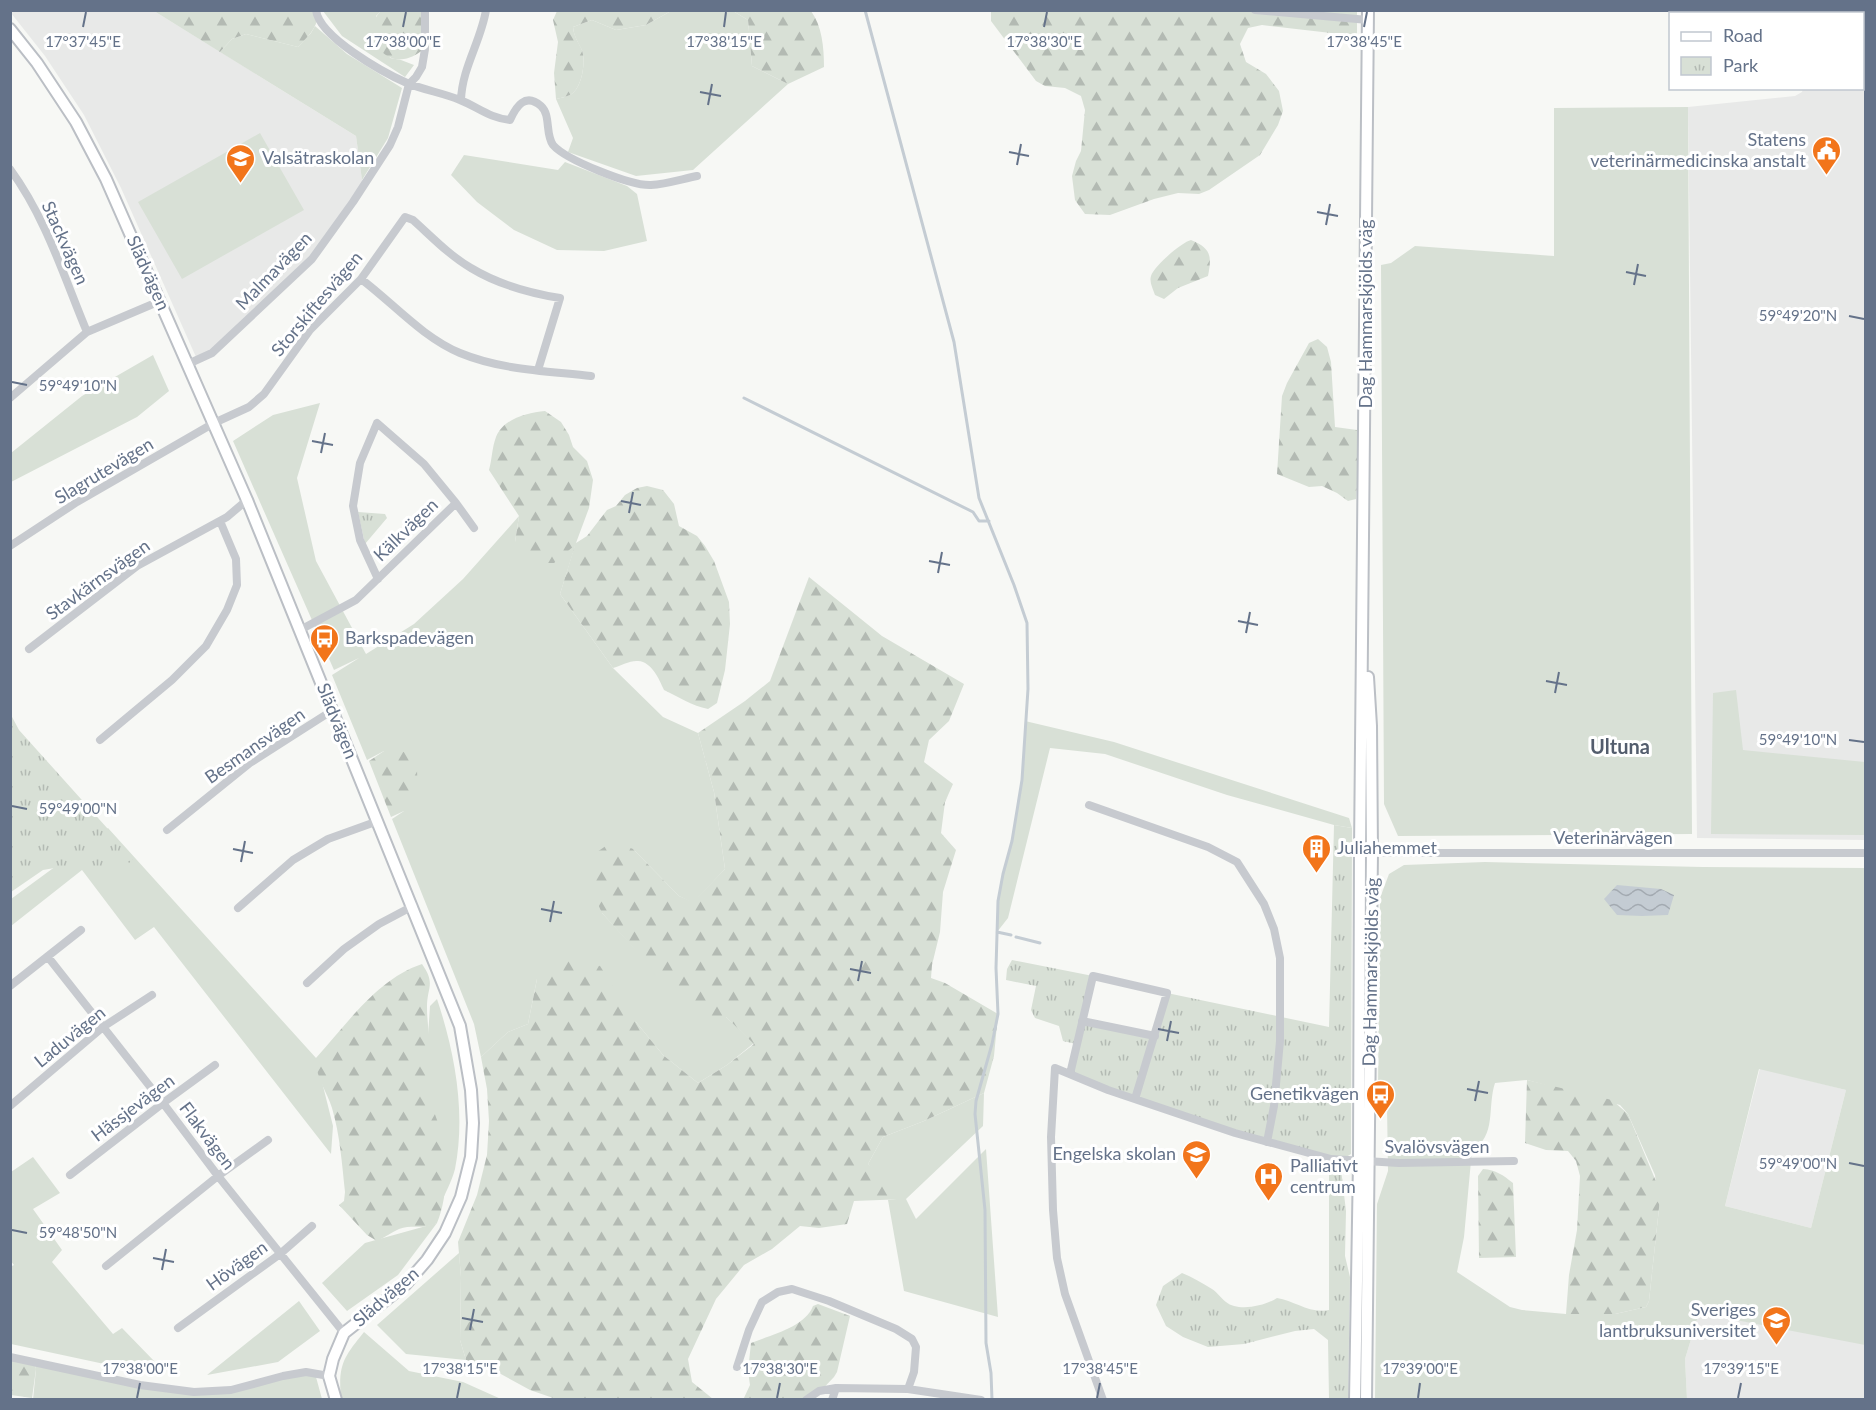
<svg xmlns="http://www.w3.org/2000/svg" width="1876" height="1410" viewBox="0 0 1876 1410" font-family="Lato,sans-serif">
	<defs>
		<pattern id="forest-firs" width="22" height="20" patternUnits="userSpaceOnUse" patternTransform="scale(1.5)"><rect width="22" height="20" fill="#d8e0d6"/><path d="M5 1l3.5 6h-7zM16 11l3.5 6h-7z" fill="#b3bab3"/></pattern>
		<pattern id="park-tufts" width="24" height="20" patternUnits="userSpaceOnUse" patternTransform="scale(1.5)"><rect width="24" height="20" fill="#d8e0d6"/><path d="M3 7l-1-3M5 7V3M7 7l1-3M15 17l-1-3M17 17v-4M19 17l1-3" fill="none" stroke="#b3bab3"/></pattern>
		<pattern id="water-waves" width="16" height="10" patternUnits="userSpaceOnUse" patternTransform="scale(1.5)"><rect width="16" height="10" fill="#c4ccd3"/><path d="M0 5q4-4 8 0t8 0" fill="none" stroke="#a3aab1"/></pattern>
	</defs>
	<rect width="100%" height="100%" fill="#f7f8f5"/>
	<path fill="#e8e9e8" d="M 11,10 L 154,11 L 356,136 L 363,187 L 312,259 L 212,353 L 196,357 L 121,188 L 84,115 L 45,56 L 11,13 Z
		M 1865,39 L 1865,840 L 1697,838 L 1688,107 L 1795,96 L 1802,92 L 1803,89 L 1862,88 L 1863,40 Z
		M 1760,1068 L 1846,1090 L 1811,1228 L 1725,1206 Z
		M 1865,1309 L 1865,1399 L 1687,1399 L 1685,1359 L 1699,1313 L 1809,1333 Z"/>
	<path fill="#d8e0d6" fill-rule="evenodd" d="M 323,11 L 381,11 L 376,16 L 390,58 L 401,60 L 414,65 L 405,77 L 342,36 Z
		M 671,11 L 733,11 L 748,20 L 752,66 L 788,84 L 693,170 L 636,176 L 568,152 L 573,138 L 556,99 C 560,98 566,97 570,95 C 582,89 586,62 582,50 C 578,42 574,37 573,27 L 592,20 L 616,30 L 646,25 Z
		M 315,26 L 347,54 L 402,88 L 388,138 L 362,180 L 356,136 L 220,52 L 232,39 L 246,34 L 298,47 L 311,33 Z
		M 1688,107 L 1692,834 L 1398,836 L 1384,804 L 1381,265 L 1391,263 L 1415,246 L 1554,256 L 1554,108 Z
		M 260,133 L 304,210 L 182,279 L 138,202 Z
		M 464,155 L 558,170 L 565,162 L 627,186 L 637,194 L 647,241 L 604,251 L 557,250 L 514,230 L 477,202 L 451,175 Z
		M 153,355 L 169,391 L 137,417 L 11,482 L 11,453 L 82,396 Z
		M 320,403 L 297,478 L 316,561 L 366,654 L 414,624 L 463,579 L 519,516 L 515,542 L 576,543 L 560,594 L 613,668 L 663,717 L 698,733 L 714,792 L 725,869 L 693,903 L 679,896 L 633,849 L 602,913 L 651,966 L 726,1017 L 754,1043 L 727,1065 L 698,1083 L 663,1055 L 636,1022 L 537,979 L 528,1024 L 508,1032 L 481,1057 L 474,1024 L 392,819 L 404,811 L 384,751 L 367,760 L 332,675 L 359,658 L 334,670 L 233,441 L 273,415 Z
		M 1736,690 L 1743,750 L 1865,762 L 1865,835 L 1711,834 L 1713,693 Z
		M 1025,721 L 1114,742 L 1349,818 L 1352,828 L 1334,825 L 1227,795 L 1105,754 L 1050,748 L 1008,918 L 997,932 L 998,901 L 1003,874 L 1012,841 L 1022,780 Z
		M 108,828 L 316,1058 L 333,1126 L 331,1154 L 154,927 L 135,940 L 82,870 L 11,926 L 11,899 Z
		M 1485,862 L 1703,867 L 1865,868 L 1865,1345 L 1699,1313 L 1685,1359 L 1687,1399 L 1375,1400 L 1377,1204 L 1388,1171 L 1387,1106 L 1378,1088 L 1380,898 L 1389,874 L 1404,865 ZM 1759,1069 L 1846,1090 L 1811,1228 L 1725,1206 ZM 1527,1080 L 1620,1105 L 1628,1114 L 1655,1175 L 1659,1208 L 1649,1301 L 1646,1307 L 1615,1314 L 1566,1314 L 1522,1310 L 1510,1307 L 1457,1272 L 1464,1237 L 1472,1150 C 1497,1136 1487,1107 1495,1083 Z
		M 437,999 C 455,1053 466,1113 455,1169 C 452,1181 445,1193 441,1204 L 424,1099 L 430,1006 Z
		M 984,1093 L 983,1126 L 906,1199 L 916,1219 L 986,1149 L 998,1317 L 904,1291 L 888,1200 L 905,1198 L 868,1164 L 883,1137 L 924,1121 Z
		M 33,1157 L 60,1193 L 33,1209 L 62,1250 L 52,1262 L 113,1334 L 122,1328 L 156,1363 L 151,1374 L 11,1344 L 10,1267 L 14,1265 L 10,1260 L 11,1172 Z
		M 437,1223 L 398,1275 L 347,1311 L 322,1283 L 365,1243 Z
		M 459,1253 L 461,1277 L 460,1340 L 466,1360 L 406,1354 L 377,1325 Z
		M 299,1301 L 320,1331 L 278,1362 L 207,1375 Z
		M 364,1332 L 409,1371 L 463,1382 L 501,1399 L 341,1399 C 338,1365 343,1358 364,1332 Z
		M 34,1361 L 194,1392 L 231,1390 L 306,1372 L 316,1377 L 322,1399 L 33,1400 L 36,1369 Z"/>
	<path fill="url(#forest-firs)" d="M 154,11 L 317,11 C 320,26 308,36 298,47 L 246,34 L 232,39 L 220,52 Z
		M 381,11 L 425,11 L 425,49 C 418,53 412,58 404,59 C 378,64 363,27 381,11 Z
		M 557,11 L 557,10 L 671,11 L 646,25 L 616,30 L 592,20 L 573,27 C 574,37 578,41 582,50 C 586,62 582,89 570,95 C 566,97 560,98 556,99 L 554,73 L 558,42 L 553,20 Z
		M 733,11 L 811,11 C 822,26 824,47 824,67 L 788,84 L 752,66 L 748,20 Z
		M 991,11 L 1357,11 L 1357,36 L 1262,25 L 1248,28 L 1240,44 L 1246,62 L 1266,74 L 1279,91 L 1283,111 L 1278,125 L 1260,155 L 1209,190 L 1199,194 L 1178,193 L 1154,199 L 1110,215 L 1085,214 L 1075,200 L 1072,176 L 1076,161 L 1081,151 L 1085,110 L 1081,96 L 1065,88 L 1045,86 L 1036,81 L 991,21 Z
		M 1191,240 C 1211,248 1212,256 1208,276 L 1178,288 L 1164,299 L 1155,295 C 1153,289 1149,282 1151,276 C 1154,266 1182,242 1191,240 Z
		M 1318,339 L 1327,347 L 1331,362 L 1335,427 L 1357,430 L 1358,470 L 1356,499 L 1348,501 L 1337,493 L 1322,486 L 1309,487 L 1277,474 L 1282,396 L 1287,383 L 1309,343 Z
		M 545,411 L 561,422 L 569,435 L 573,447 L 587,461 L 593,480 L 589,508 L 576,543 L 587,536 L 607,510 L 616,506 L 625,495 L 637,488 L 647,486 L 663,490 L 674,504 L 679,526 L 697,536 L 705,546 L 714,561 L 729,602 L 730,624 L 725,670 L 717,703 L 708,709 C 692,706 679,697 664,690 C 659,679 652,662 638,661 C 631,660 620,666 613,668 L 560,594 L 575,545 L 554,563 L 530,563 L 515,542 L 519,516 L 489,470 C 492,460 492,447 496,437 C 504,418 527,413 545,411 Z
		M 809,577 L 882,636 L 964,684 L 949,721 L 929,740 L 924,762 L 953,784 L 945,802 L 941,833 L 956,850 L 943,892 L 940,932 L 932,965 L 931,978 L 945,983 L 998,1014 L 994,1056 L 984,1093 L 924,1121 L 883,1137 L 868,1164 L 900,1187 L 906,1199 L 854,1201 L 847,1224 L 819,1228 L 800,1226 L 772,1249 L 744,1265 L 716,1299 L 688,1359 L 692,1382 L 713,1399 L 556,1399 L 530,1390 L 499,1373 L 466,1360 L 460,1340 L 461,1277 L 458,1242 L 477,1195 L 487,1155 L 489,1121 L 487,1089 L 481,1057 L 508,1032 L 528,1024 L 537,979 L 562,954 L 600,966 L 636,1022 L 663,1055 L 698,1083 L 727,1065 L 754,1044 L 726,1017 L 710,1024 L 683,1003 L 602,913 L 587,880 L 597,852 L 613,841 L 633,849 L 679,896 L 693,902 L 725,869 L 714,792 L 698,733 L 745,701 L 770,681 Z
		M 384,751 L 407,752 L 417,770 L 418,796 L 404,811 L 391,817 L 369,761 Z
		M 422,964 C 436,984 427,987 427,1007 C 427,1026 431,1044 431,1062 C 431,1069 428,1074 427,1080 C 425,1094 433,1107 437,1120 C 447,1152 450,1191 437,1223 C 422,1230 413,1224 399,1229 C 392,1232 384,1238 377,1241 L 367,1235 L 339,1205 L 344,1201 L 345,1192 C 342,1164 340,1135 332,1108 C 327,1091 315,1077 316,1058 C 347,1024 377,979 422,964 Z
		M 1527,1080 L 1612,1100 L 1628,1114 L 1660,1191 L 1659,1208 L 1649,1301 L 1646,1307 L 1615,1314 L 1566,1314 L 1569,1275 L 1577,1230 L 1580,1176 L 1576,1161 L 1568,1151 L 1546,1150 L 1525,1143 Z
		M 1483,1169 C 1496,1170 1503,1175 1513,1183 L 1516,1257 L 1479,1258 L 1478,1176 Z
		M 818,1304 L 850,1316 L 837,1372 L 834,1377 L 812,1400 L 743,1400 L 750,1385 L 748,1371 L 751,1343 C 771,1335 805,1327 813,1306 Z
		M 10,1357 L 34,1361 L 36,1369 L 32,1398 L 11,1395 Z"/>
	<path fill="url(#park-tufts)" d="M 358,512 L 385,514 L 387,518 L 365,544 Z
		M 11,715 L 19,730 L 134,858 L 129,863 L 113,868 L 72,865 L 43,870 L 11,892 Z
		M 1334,825 L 1352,828 L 1351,1154 L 1340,1161 L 1346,1211 L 1345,1256 L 1350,1277 L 1348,1399 L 1329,1399 L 1328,1340 L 1314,1329 L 1295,1331 L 1244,1344 L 1208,1347 L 1183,1337 L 1166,1326 L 1156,1305 L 1163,1286 L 1182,1273 C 1192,1277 1202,1283 1212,1289 C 1217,1292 1221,1298 1226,1302 C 1238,1312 1265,1306 1277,1298 C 1295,1301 1310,1314 1329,1310 L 1329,1165 L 1330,1160 L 1235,1133 L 1070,1074 L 1076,1044 L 1063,1041 L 1059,1026 L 1035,1018 L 1031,1010 L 1036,986 L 1006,980 L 1007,969 L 1012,960 L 1093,976 L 1082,1021 L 1154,1036 L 1167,993 L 1329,1027 Z"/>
	<path fill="url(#water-waves)" d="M 1617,885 L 1661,889 L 1674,895 L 1668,915 L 1642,916 L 1617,915 L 1604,899 Z"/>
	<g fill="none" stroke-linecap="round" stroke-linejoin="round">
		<path stroke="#c4ccd3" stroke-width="3" d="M 865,10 L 954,342 L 979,498 L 1014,585 L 1027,623 L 1028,689 L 1022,780 L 1012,841 L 1003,874 L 998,901 L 996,968 L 998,1014 L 992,1044 L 976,1101 L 975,1114 L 985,1210 L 986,1343 L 991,1373 L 992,1400
			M 744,398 L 973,512 L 979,521 L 989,521
			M 997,932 L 1011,935
			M 1016,937 L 1040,943"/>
		<defs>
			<path id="secondary" d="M 10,29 L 37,63 L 76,122 L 106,179 L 247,500 L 460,1026 L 471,1090 L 473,1123 L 471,1157 L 461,1197 L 445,1233 L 427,1260 L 406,1284 L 344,1333 L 333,1359 L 329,1376 L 336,1400
				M 1355,1400 L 1359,1161 L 1360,851 L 1368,10
				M 1366,1400 L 1372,852 L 1371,726 L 1368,677"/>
		</defs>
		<use href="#secondary" stroke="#bbbfc5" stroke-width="14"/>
		<path stroke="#c7cacf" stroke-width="8" d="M 316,10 C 319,37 384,73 407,83 C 424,90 443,93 460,100 C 478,107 489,118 510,120 C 516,107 525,92 541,106 C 551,115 545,134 553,145 C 566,160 631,186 651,185 C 666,184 682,179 697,176
			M 1255,10 L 1368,20
			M 461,100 C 462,68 481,41 486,10
			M 10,169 C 46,218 64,277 87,332
			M 361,279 C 393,303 422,337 460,353 C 501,370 547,371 591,376
			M 188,364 L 212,353 L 312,259 L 353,202 L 390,145 L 398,127 L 409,84 L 416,77 L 422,67 L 425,49 L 425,10
			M 10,398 L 87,332 L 160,301
			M 456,503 L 474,528
			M 10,546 L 77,502 L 214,423 L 249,407 L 264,394 L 310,330 L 361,279 L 405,217 L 413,220 C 432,237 450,256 471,268 C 499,285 529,293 560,298 L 538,370
			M 300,630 L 356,600 L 456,503 L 424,464 L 377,423 L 360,463 L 353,506 L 360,540 L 378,579
			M 29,649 L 137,566 L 227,517 L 247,500
			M 100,740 L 172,680 L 206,646 L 227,610 L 237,585 L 236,559 L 220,521
			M 1089,805 L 1208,847 L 1237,862 L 1264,904 L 1274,929 L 1280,958 L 1280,1041 L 1274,1106 L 1267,1142
			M 167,830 L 250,763 L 333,710
			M 1360,851 L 1388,853 L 1866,853
			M 238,908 L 293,860 L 328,839 L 378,821
			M 48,957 L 163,1103 L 218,1176 L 344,1333
			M 307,983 L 344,949 L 379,924 L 413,906
			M 10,986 L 81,930
			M 1082,1021 L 1155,1036
			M 1070,1074 L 1093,976 L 1167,993 L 1135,1099
			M 10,1106 L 103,1027 L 152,995
			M 70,1175 L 163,1103 L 215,1065
			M 106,1266 L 218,1176 L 268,1140
			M 178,1328 L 280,1254 L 312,1226
			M 10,1357 L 140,1385 L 194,1392 L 231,1390 L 283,1376 L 306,1372 L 329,1376
			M 737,1367 L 749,1330 L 762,1302 L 778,1292 L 792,1289 L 829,1301 L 896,1329 L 912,1339 L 916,1347 L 914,1372 L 908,1389
			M 806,1400 L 819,1391 L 836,1388 L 908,1389 L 981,1400
			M 832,1400 L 836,1388
			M 1103,1400 L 1065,1294 L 1057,1258 L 1053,1210 L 1051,1137 L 1055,1068 L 1108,1090 L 1235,1133 L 1331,1159 L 1399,1163 L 1514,1161"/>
		<use href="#secondary" stroke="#fff" stroke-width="10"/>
	</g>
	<path fill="none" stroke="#647289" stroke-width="2" d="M 83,27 L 86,12M 403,27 L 406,12M 724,27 L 726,12M 1044,27 L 1047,12M 1364,27 L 1367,12M 700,92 L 721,96M 708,105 L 712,84M 1009,152 L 1029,156M 1017,165 L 1021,144M 1317,212 L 1338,216M 1326,225 L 1330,204M 1626,272 L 1646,276M 1634,285 L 1638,264M 1849,316 L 1864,319M 12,382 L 27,385M 312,441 L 333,445M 321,453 L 325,433M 621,501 L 641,505M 629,513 L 633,492M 929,561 L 950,565M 938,573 L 942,552M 1238,621 L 1258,625M 1246,633 L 1250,612M 1546,681 L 1567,685M 1555,693 L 1559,672M 1849,740 L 1864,742M 12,806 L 27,809M 233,849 L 253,853M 241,862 L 245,841M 541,909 L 562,913M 550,922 L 554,901M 850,969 L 871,973M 858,981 L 862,961M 1158,1029 L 1179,1033M 1167,1041 L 1171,1021M 1467,1089 L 1488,1093M 1475,1101 L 1479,1081M 1849,1163 L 1864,1166M 12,1230 L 27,1233M 153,1258 L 174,1262M 162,1270 L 166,1249M 462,1318 L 483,1322M 470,1330 L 474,1309M 137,1398 L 140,1383M 457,1398 L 460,1383M 777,1398 L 780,1383M 1097,1398 L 1100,1383M 1418,1398 L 1420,1383M 1738,1398 L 1741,1383"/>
	<defs>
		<symbol id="civic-pin" viewBox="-11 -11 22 30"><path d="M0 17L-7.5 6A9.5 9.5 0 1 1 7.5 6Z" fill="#f2751b" stroke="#fff"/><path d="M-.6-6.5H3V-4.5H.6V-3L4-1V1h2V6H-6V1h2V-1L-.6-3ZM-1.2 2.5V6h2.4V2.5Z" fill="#fff"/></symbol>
		<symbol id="school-pin" viewBox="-11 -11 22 30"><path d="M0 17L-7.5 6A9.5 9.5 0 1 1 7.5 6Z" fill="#f2751b" stroke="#fff"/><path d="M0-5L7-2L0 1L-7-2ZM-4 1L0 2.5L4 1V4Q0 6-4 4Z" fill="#fff"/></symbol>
		<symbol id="bus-pin" viewBox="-11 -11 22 30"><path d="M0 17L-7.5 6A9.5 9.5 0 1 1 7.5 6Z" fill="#f2751b" stroke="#fff"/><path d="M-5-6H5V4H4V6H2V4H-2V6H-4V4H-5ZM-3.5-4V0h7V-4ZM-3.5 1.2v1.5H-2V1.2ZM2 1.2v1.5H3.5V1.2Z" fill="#fff"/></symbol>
		<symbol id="building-pin" viewBox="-11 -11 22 30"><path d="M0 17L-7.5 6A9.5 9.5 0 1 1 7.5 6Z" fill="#f2751b" stroke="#fff"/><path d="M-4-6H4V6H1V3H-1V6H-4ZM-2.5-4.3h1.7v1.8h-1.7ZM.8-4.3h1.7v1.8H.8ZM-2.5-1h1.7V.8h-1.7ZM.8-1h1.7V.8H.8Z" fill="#fff"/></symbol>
		<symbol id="hospital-pin" viewBox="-11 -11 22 30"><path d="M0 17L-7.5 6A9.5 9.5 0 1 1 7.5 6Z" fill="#f2751b" stroke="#fff"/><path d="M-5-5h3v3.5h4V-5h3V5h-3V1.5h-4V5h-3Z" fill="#fff"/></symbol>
		<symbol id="university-pin" viewBox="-11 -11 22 30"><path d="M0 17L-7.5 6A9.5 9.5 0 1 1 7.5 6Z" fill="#f2751b" stroke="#fff"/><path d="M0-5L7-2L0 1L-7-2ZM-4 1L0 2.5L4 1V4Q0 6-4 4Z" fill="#fff"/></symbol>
	</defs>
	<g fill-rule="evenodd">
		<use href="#civic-pin" x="1810" y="134" width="33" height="45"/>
		<use href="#school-pin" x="224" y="142" width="33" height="45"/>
		<use href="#bus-pin" x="308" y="622" width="33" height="45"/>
		<use href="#building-pin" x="1300" y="832" width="33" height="45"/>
		<use href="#bus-pin" x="1364" y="1078" width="33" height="45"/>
		<use href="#school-pin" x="1180" y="1138" width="33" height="45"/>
		<use href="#hospital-pin" x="1252" y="1160" width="33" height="45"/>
		<use href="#university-pin" x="1760" y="1304" width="33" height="45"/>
	</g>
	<g text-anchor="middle" stroke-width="6" stroke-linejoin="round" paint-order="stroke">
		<g font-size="18" fill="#647289" stroke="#fff" text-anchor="end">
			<text x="1806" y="146">Statens<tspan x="1806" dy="21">veterinärmedicinska anstalt</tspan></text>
			<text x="262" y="164" text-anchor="start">Valsätraskolan</text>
			<text x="345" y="644" text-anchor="start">Barkspadevägen</text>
			<text x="1337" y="854" text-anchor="start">Juliahemmet</text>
			<text x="1359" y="1100">Genetikvägen</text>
			<text x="1176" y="1160">Engelska skolan</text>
			<text x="1290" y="1172" text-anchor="start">Palliativt<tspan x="1290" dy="21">centrum</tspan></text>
			<text x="1756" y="1316">Sveriges<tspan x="1756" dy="21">lantbruksuniversitet</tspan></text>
		</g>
		<g font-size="18" fill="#647289" stroke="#fff">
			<text transform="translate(65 243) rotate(66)" y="6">Stackvägen</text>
			<text transform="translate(274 271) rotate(-46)" y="6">Malmavägen</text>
			<text transform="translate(148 273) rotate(66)" y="6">Slädvägen</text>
			<text transform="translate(317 304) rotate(-50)" y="6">Storskiftesvägen</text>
			<text transform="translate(1366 314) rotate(-90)" y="6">Dag Hammarskjölds väg</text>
			<text transform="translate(104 471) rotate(-31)" y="6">Slagrutevägen</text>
			<text transform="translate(406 530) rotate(-44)" y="6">Kälkvägen</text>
			<text transform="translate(98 580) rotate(-36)" y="6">Stavkärnsvägen</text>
			<text transform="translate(337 721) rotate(68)" y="6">Slädvägen</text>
			<text transform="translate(255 746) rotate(-35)" y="6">Besmansvägen</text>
			<text x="1613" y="844">Veterinärvägen</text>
			<text transform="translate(1371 972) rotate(-89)" y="6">Dag Hammarskjölds väg</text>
			<text transform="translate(70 1037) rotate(-39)" y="6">Laduvägen</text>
			<text transform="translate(133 1108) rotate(-37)" y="6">Hässjevägen</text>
			<text transform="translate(207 1136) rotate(53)" y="6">Flakvägen</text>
			<text x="1437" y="1153">Svalövsvägen</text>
			<text transform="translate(237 1266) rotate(-36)" y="6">Hövägen</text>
			<text transform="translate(386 1297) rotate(-41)" y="6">Slädvägen</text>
		</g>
		<g font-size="20" font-weight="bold" fill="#535d6d" stroke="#fff">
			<text x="1620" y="754">Ultuna</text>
		</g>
	</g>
	<g font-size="15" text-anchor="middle" fill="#647289" stroke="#fff" stroke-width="6" stroke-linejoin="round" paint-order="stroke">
		<text x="403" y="47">17°38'00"E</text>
		<text x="724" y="47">17°38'15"E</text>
		<text x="1044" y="47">17°38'30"E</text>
		<text x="1364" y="47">17°38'45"E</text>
		<text x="83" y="47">17°37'45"E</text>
		<text x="1798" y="321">59°49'20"N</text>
		<text x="78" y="391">59°49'10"N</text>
		<text x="1798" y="745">59°49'10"N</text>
		<text x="78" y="814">59°49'00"N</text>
		<text x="1798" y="1169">59°49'00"N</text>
		<text x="78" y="1238">59°48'50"N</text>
		<text x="140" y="1374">17°38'00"E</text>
		<text x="460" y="1374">17°38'15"E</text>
		<text x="780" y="1374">17°38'30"E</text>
		<text x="1100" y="1374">17°38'45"E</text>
		<text x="1420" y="1374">17°39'00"E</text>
		<text x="1741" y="1374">17°39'15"E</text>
	</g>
	<rect width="1876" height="1410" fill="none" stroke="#647289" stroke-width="24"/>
	<rect x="1669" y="12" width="195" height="78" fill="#ffffff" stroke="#c1c7d0" stroke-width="1.5"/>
	<rect x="1681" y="32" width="30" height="9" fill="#ffffff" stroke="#c1c7d0" stroke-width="1.5"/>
	<text x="1723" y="42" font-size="18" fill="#647289">Road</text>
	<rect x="1681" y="57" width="30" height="18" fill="url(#park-tufts)" stroke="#c1c7d0" stroke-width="1.5"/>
	<text x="1723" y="72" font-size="18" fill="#647289">Park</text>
</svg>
